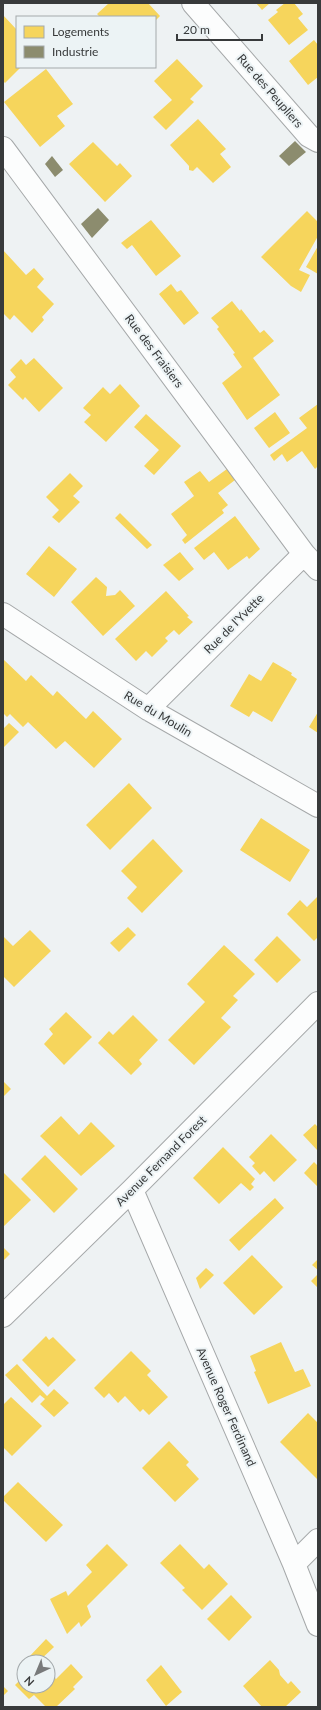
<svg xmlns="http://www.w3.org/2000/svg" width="321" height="1710" viewBox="0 0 321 1710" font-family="Lato,sans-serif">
	<rect width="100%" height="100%" fill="#eef2f3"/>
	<path fill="#f6d55c" d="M 109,3 L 148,3 L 160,16 L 155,21 L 155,17 L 100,17 L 97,14 Z
		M 256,3 L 270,3 L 262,10 Z
		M 285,3 L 294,3 L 303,14 L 298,18 L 308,30 L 289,45 L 268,20 L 278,12 L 276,10 Z
		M 3,15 L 17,30 L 17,67 L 21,67 L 5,83 L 3,81 Z
		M 314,40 L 318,45 L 318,77 L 308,85 L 289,61 Z
		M 177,59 L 203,86 L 190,99 L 194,102 L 166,130 L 153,117 L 172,100 L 154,81 Z
		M 46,69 L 73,104 L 57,116 L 65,126 L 40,147 L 4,102 Z
		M 198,119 L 226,149 L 220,154 L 231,167 L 213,183 L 197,167 L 193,171 L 189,170 L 189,166 L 170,145 Z
		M 93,142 L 117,166 L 120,163 L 132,176 L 105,202 L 69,164 Z
		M 307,211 L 318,222 L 318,236 L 299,270 L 310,275 L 301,292 L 291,286 L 261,257 Z
		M 151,220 L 181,256 L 156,276 L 132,245 L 127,249 L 121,243 Z
		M 318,246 L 318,274 L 306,267 Z
		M 3,250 L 26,275 L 34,268 L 44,279 L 37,287 L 54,304 L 42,317 L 44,320 L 32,333 L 14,315 L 10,320 L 3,313 Z
		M 171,284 L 177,292 L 181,290 L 199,313 L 184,325 L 159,294 Z
		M 232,301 L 240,311 L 241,309 L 260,333 L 264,330 L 274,341 L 253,358 L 280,395 L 247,420 L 222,383 L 242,367 L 233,354 L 235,353 L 217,329 L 219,327 L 211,318 Z
		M 34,358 L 63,388 L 39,412 L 25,397 L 23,400 L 8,385 L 16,377 L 10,370 L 21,359 L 26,365 Z
		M 120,384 L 140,406 L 106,442 L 84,422 L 91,415 L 83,408 L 103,387 L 110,394 Z
		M 318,404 L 318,466 L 315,469 L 302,451 L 287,462 L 282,454 L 274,461 L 270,455 L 307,428 L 299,418 Z
		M 275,412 L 290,433 L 269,448 L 254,428 Z
		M 146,414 L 181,446 L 154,475 L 144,466 L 159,450 L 134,427 Z
		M 227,469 L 235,480 L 218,493 L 228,505 L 222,510 L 224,513 L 185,544 L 182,540 L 187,535 L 171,514 L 194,496 L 184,482 L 200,471 L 209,482 Z
		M 70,473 L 83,486 L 73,496 L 80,502 L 59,523 L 52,517 L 59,510 L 46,497 Z
		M 120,513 L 152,545 L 147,549 L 115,518 Z
		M 235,516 L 260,549 L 249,559 L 247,556 L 228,570 L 214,552 L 204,560 L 194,548 Z
		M 49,546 L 77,569 L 54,597 L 26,574 Z
		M 180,552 L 194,569 L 179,581 L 163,565 Z
		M 96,577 L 107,587 L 106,596 L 115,595 L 120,590 L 135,606 L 103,636 L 71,602 Z
		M 166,591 L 189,616 L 187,617 L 193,622 L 179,635 L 174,630 L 165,638 L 168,641 L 152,657 L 146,651 L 136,661 L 115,639 Z
		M 3,659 L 26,681 L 31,675 L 53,696 L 57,691 L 86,719 L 93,711 L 122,739 L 94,768 L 65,741 L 56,749 L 28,722 L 23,727 L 10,714 L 7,717 L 3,713 Z
		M 273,662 L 292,673 L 291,675 L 297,679 L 272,722 L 253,711 L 249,717 L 230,706 L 249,674 L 261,681 Z
		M 318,712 L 318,733 L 309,727 Z
		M 9,723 L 19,732 L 3,748 L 3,729 Z
		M 129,783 L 152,808 L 110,850 L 86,825 Z
		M 261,818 L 310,850 L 290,882 L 240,850 Z
		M 153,839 L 183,871 L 142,913 L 127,898 L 137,887 L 121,871 Z
		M 318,896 L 318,937 L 314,941 L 287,914 L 300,900 L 307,907 Z
		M 128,927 L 136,935 L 119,952 L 110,943 Z
		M 30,930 L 51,951 L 14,987 L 3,976 L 3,936 L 13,946 Z
		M 277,936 L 301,960 L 277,983 L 254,960 Z
		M 224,945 L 255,974 L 233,996 L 238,1000 L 221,1018 L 231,1027 L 194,1065 L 168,1040 L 205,1002 L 187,984 Z
		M 66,1012 L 92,1037 L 64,1065 L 44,1044 L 53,1034 L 49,1029 Z
		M 133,1015 L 158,1040 L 139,1060 L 142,1064 L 131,1075 L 98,1043 L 109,1031 L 113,1035 Z
		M 3,1081 L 11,1089 L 3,1097 Z
		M 61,1116 L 79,1135 L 91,1122 L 115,1146 L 81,1176 L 40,1136 Z
		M 315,1124 L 318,1127 L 318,1151 L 303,1135 Z
		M 271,1134 L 297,1160 L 274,1182 L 264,1171 L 260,1175 L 252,1166 L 255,1163 L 249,1157 Z
		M 223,1147 L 255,1179 L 251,1184 L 254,1187 L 250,1191 L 241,1183 L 219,1204 L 193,1178 Z
		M 45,1155 L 78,1189 L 54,1213 L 21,1179 Z
		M 314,1162 L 318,1166 L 318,1187 L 304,1173 Z
		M 4,1173 L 31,1200 L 3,1227 L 3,1175 Z
		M 275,1198 L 284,1208 L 239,1251 L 229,1240 Z
		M 3,1247 L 10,1254 L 3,1261 Z
		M 252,1255 L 283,1287 L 254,1315 L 223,1283 Z
		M 318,1259 L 318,1270 L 312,1265 Z
		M 206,1268 L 214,1275 L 200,1289 L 196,1278 Z
		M 318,1274 L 318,1288 L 311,1281 Z
		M 46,1336 L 49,1340 L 53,1337 L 76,1360 L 48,1387 L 22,1360 Z
		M 281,1342 L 295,1372 L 303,1369 L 311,1386 L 268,1404 L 254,1372 L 256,1371 L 250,1356 Z
		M 131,1351 L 151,1371 L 147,1375 L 168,1397 L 149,1415 L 143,1409 L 140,1412 L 125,1396 L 118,1403 L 109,1393 L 104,1398 L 94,1388 Z
		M 17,1364 L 47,1396 L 54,1389 L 69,1403 L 54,1417 L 40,1404 L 45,1399 L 40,1395 L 32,1403 L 5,1375 Z
		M 11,1397 L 42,1426 L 12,1456 L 3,1447 L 3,1405 Z
		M 308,1413 L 318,1423 L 318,1480 L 280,1442 Z
		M 169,1441 L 189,1462 L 186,1465 L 199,1479 L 175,1502 L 142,1468 Z
		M 18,1482 L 63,1525 L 46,1542 L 3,1500 L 3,1497 Z
		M 107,1544 L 128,1565 L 87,1606 L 91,1617 L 81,1627 L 79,1622 L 67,1634 L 50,1599 L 66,1591 L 68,1596 L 92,1572 L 86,1565 Z
		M 180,1544 L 204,1569 L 209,1564 L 228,1584 L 202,1610 L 182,1590 L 185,1588 L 160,1563 Z
		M 231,1595 L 252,1617 L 229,1641 L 207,1619 Z
		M 46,1639 L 54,1647 L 38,1662 L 32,1662 L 28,1658 Z
		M 270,1660 L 279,1670 L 280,1675 L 288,1684 L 291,1681 L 301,1692 L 285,1707 L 262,1707 L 243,1686 Z
		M 71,1664 L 83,1677 L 73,1687 L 75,1689 L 56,1707 L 46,1707 L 34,1695 L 29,1699 L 15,1685 L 24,1676 L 24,1686 L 48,1686 L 48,1671 L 56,1679 Z
		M 161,1665 L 182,1692 L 166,1706 L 146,1680 Z
		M 3,1686 L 8,1691 L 3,1696 Z"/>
	<path fill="#8c8c6e" d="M 295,141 L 306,152 L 289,166 L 279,156 Z
		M 52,156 L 63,170 L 55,177 L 45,164 Z
		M 98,208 L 109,220 L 92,238 L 81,224 Z"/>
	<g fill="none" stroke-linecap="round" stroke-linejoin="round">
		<defs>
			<path id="minor" d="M 193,3 L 309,136 L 318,141
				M 3,148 L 304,554 L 318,569
				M 3,614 L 148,709 L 318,806
				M 148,709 L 304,554
				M 132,1190 L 294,1564 L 318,1625
				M 3,1316 L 132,1190 L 318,1003
				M 294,1564 L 318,1540"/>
		</defs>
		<use href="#minor" stroke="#a5a8a9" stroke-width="24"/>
		<use href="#minor" stroke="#fcfdfd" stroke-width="22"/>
	</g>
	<g text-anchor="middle" stroke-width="4" stroke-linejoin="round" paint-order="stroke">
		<g font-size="12" fill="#383a3b" stroke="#ecf3f5">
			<text transform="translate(270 91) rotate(49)" y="4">Rue des Peupliers</text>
			<text transform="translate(154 351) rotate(53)" y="4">Rue des Fraisiers</text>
			<text transform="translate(234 624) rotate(-45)" y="4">Rue de l'Yvette</text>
			<text transform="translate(158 714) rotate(31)" y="4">Rue du Moulin</text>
			<text transform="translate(161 1161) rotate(-45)" y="4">Avenue Fernand Forest</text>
			<text transform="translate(226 1407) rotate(66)" y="4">Avenue Roger Ferdinand</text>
		</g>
	</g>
	<rect width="321" height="1710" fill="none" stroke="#383a3b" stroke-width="8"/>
	<rect x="16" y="16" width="140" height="52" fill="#ecf3f5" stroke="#a4a9ab"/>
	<rect x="24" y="26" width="20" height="12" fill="#f6d55c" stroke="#a4a9ab"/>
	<text x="52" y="36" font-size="12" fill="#383a3b">Logements</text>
	<rect x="24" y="46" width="20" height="12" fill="#8c8c6e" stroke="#a4a9ab"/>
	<text x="52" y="56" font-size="12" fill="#383a3b">Industrie</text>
	<g transform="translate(36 1674) rotate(224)"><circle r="19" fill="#ecf3f5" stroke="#a4a9ab"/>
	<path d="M0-3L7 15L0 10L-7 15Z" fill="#787a7b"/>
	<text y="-6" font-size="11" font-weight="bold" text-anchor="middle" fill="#383a3b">N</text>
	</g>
	<path d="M177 34v6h85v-6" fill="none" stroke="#383a3b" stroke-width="2"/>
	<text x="183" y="34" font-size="12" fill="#383a3b" stroke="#ecf3f5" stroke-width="3" paint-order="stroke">20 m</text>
</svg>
